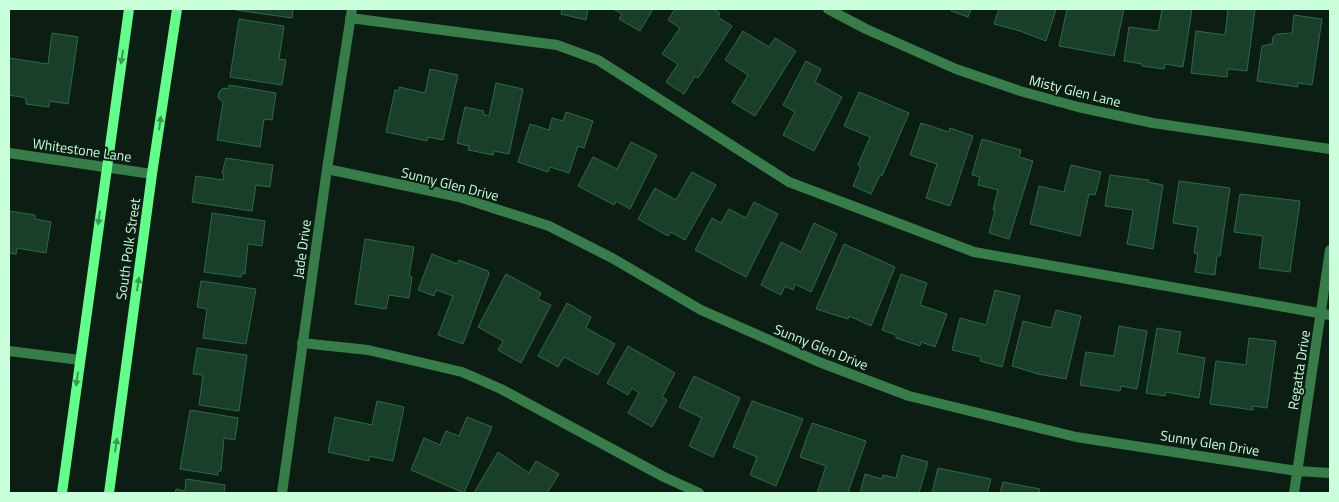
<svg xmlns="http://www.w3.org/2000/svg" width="1339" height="502" viewBox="0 0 1339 502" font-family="'Titillium Web',sans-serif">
	<rect width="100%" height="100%" fill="#0c1e14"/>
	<path fill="#193f29" stroke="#2b6b46" d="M 237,9 L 293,9 L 292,18 L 236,10 Z
		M 562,9 L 588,9 L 586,20 L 561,14 Z
		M 613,9 L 653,9 L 640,31 L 619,19 L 622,14 Z
		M 675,9 L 713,9 L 720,13 L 718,17 L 732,26 L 698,78 L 695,76 L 684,94 L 666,82 L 678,64 L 662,54 L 680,28 L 668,20 Z
		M 952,9 L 971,9 L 968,17 L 951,11 Z
		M 999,9 L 1056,9 L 1046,41 L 1020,31 L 994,24 Z
		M 1067,9 L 1124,9 L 1114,56 L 1059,46 Z
		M 1162,9 L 1192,9 L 1183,67 L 1165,64 L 1164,69 L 1142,66 L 1142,64 L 1124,61 L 1129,27 L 1158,31 Z
		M 1228,9 L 1255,9 L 1247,71 L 1228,69 L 1227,77 L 1191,73 L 1196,31 L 1225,35 Z
		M 1294,15 L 1322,19 L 1312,85 L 1298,83 L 1298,87 L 1257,81 L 1262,46 L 1272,44 L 1273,37 L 1277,34 L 1292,33 Z
		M 239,19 L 284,26 L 279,59 L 286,60 L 282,85 L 230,77 Z
		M 743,31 L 769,47 L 775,38 L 796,51 L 755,116 L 732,102 L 748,75 L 725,60 Z
		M 52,33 L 78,37 L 68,104 L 50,101 L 49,107 L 26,104 L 26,98 L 9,95 L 9,58 L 48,64 Z
		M 806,61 L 821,69 L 815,82 L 842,97 L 814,151 L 783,135 L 795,112 L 783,105 Z
		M 430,69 L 458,75 L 443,140 L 428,137 L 427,141 L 386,132 L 395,90 L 399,91 L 399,87 L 425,93 Z
		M 496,83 L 523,89 L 509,154 L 494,151 L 493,155 L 468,150 L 469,146 L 457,143 L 465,107 L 484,111 L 483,114 L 489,116 Z
		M 229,85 L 276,93 L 272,120 L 264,119 L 260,147 L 217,140 L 223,102 L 218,98 L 219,92 L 223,88 L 228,89 Z
		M 859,92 L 909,113 L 882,176 L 880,175 L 871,194 L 853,186 L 861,167 L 858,165 L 870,137 L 844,126 Z
		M 566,112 L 593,121 L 584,148 L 578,146 L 569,173 L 550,167 L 548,172 L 518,162 L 530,124 L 549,130 L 552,118 L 563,121 Z
		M 921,123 L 949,132 L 950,128 L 973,136 L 950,206 L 926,198 L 937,164 L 910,155 Z
		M 982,139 L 1021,150 L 1019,157 L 1033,161 L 1009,239 L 989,233 L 995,210 L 993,210 L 998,190 L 978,185 L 980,177 L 972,175 Z
		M 631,142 L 657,155 L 630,209 L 616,201 L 614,205 L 578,186 L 593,157 L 617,169 Z
		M 226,158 L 273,165 L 270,187 L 256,185 L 252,211 L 192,202 L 196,176 L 223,180 L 224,173 L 222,173 Z
		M 1071,165 L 1101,172 L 1095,195 L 1089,194 L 1080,236 L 1030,224 L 1039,186 L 1064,192 Z
		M 692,172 L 716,185 L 685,240 L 671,232 L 668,236 L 638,219 L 655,188 L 676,200 Z
		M 1110,175 L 1149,180 L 1148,182 L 1163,185 L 1153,249 L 1127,244 L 1133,210 L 1105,206 Z
		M 1179,181 L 1230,188 L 1220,256 L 1217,256 L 1215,275 L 1195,272 L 1198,254 L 1194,253 L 1198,227 L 1173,223 Z
		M 1240,194 L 1300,201 L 1290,272 L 1259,268 L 1263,236 L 1234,232 Z
		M 754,202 L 778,214 L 746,277 L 695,250 L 712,218 L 721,223 L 729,209 L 746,218 Z
		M 9,211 L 35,215 L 35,219 L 51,222 L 46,253 L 17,248 L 16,254 L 9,253 Z
		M 212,213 L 265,221 L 262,246 L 248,244 L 245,274 L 242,273 L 241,277 L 204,272 Z
		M 814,223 L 837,234 L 811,292 L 795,284 L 793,290 L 785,286 L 781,295 L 761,285 L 781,242 L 801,252 Z
		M 365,239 L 414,247 L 409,276 L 412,277 L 409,298 L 389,295 L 386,309 L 355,304 Z
		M 844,244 L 895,267 L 871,326 L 849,316 L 848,319 L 816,309 Z
		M 432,254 L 457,264 L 459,260 L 488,271 L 489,274 L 463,344 L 438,335 L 453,296 L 436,290 L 434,296 L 418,290 Z
		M 506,274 L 541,293 L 538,299 L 551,305 L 521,363 L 498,350 L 503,341 L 478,327 Z
		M 901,274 L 927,283 L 920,305 L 947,314 L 935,347 L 921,342 L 920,346 L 896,338 L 896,335 L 882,330 Z
		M 201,281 L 256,289 L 246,344 L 203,338 L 207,309 L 197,307 Z
		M 995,290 L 1020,296 L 1002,367 L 980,361 L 981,357 L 952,350 L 960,318 L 986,325 Z
		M 567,303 L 591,317 L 586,328 L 615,344 L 598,375 L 564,357 L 558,367 L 538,356 Z
		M 1056,310 L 1081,316 L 1066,379 L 1038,374 L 1012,366 L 1023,321 L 1051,328 Z
		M 1119,326 L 1147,331 L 1137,389 L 1121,386 L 1120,391 L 1080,385 L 1086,352 L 1114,356 Z
		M 1157,328 L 1181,332 L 1177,353 L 1205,358 L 1199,398 L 1166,392 L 1165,396 L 1146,393 Z
		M 1249,338 L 1276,341 L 1267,408 L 1253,406 L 1253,410 L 1210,404 L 1216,361 L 1246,365 Z
		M 628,346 L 675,373 L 662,397 L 667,400 L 652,427 L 628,413 L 639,393 L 632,388 L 628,395 L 607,383 Z
		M 197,348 L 247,355 L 239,411 L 199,405 L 203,375 L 193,374 Z
		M 694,376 L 740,398 L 713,457 L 689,446 L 702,418 L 679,407 Z
		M 377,401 L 404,407 L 393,461 L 369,456 L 369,461 L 328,452 L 335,417 L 372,425 Z
		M 752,401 L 803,419 L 776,486 L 750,475 L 757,457 L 733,447 Z
		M 190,410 L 238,418 L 235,440 L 224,438 L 221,471 L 218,471 L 218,475 L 180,469 Z
		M 467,417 L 492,427 L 464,493 L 411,470 L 424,438 L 440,445 L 446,431 L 459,436 Z
		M 812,423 L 866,441 L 848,493 L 817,493 L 826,466 L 800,457 Z
		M 498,452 L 529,473 L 536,461 L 559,474 L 547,493 L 474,493 Z
		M 902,455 L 928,462 L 919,493 L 860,493 L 865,474 L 882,479 L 883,475 L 896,478 Z
		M 938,468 L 991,479 L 987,493 L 932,493 Z
		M 186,479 L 225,485 L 224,493 L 175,493 L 176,489 L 185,491 Z
		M 1003,482 L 1040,489 L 1039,493 L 1000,493 Z"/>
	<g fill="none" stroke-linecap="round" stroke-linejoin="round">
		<path stroke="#377d4a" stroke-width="10" d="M 350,18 L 557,45 L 598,60 L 789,182 L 974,252 L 1330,315
			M 302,343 L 368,350 L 462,372 L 501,389 L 664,477 L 699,493
			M 9,351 L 80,360"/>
		<path stroke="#377d4a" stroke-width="10" d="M 828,9 L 866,29 L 956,69 L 1020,91 L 1078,107 L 1153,123 L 1330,149
			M 9,153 L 152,174
			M 327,169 L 459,197 L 549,226 L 612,258 L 701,310 L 819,362 L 909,396 L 1076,437 L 1297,471 L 1330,473
			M 282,493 L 327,169 L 352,9
			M 1294,493 L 1330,250"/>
		<path stroke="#62fe8a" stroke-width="10" d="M 62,493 L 129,9
			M 109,493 L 152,174 L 177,9"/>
	</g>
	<defs><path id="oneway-solid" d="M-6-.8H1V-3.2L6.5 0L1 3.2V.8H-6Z" transform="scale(1.25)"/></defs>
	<g fill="#3b9955">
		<use href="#oneway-solid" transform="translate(122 57) rotate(98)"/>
		<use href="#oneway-solid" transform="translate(160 123) rotate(-82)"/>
		<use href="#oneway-solid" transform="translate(99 218) rotate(98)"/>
		<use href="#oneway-solid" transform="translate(138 284) rotate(-82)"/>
		<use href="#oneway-solid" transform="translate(77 379) rotate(98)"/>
		<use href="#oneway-solid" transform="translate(116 445) rotate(-82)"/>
	</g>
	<g text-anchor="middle" stroke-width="4" stroke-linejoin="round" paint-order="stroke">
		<g font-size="14" fill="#caffdc" stroke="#0c1e14">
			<text transform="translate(1075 91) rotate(14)" y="5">Misty Glen Lane</text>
			<text transform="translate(82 150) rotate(8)" y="5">Whitestone Lane</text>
			<text transform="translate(450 184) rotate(14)" y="5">Sunny Glen Drive</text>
			<text transform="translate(128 249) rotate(-82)" y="5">South Polk Street</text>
			<text transform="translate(302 249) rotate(-82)" y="5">Jade Drive</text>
			<text transform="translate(821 347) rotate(22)" y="5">Sunny Glen Drive</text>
			<text transform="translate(1299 370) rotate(-81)" y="5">Regatta Drive</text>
			<text transform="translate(1210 443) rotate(9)" y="5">Sunny Glen Drive</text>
		</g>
	</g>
	<rect width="1339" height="502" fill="none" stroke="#caffdc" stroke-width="20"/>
</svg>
